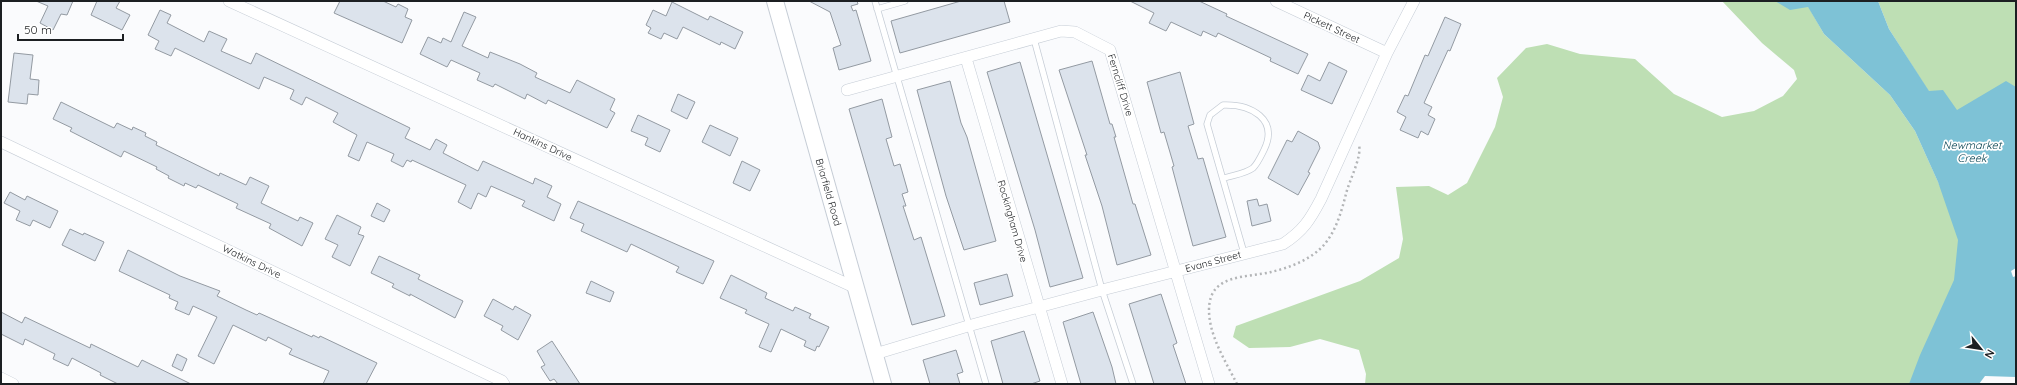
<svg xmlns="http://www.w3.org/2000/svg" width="2017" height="385" viewBox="0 0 2017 385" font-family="Quicksand,sans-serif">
	<rect width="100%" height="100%" fill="#fafbfd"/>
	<path fill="#bedfb4" d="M 1722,1 L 1805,1 L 1824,34 L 1890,95 L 1915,131 L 1963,237 L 1936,384 L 1365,384 L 1366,374 L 1359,350 L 1320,339 L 1290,347 L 1249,348 L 1233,337 L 1236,326 L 1360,281 L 1399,258 L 1403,239 L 1396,187 L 1429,186 L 1448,195 L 1467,183 L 1495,127 L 1503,97 L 1497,78 L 1526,48 L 1547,44 L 1580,54 L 1635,59 L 1674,94 L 1722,117 L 1754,111 L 1783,96 L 1797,79 L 1794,70 L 1762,43 Z
		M 1878,1 L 2016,1 L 2016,156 L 1929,92 L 1889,29 Z"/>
	<path fill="#7ec2d6" d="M 1775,1 L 1878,1 L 1889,29 L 1929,91 L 1943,90 L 1957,110 L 2006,81 L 2016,87 L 2016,268 L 2011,271 L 2013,277 L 2016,276 L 2016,377 L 1985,376 L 1979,384 L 1909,384 L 1920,355 L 1954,280 L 1958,240 L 1938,182 L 1915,131 L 1890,95 L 1824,34 L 1808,7 L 1790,10 Z"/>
	<path fill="#dce3ec" stroke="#939aa2" d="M 36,1 L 73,1 L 67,15 L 61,14 L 53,30 L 40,23 L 48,6 Z
		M 97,1 L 120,1 L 116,8 L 130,15 L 122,30 L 91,15 Z
		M 340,1 L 383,1 L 396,7 L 398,4 L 408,9 L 405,17 L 412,20 L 402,43 L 334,13 Z
		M 809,1 L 857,1 L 858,4 L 851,6 L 853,11 L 856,10 L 871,61 L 839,70 L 833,48 L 841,45 L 830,12 Z
		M 961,1 L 1004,1 L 1010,22 L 900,53 L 891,21 Z
		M 1130,1 L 1199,1 L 1227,14 L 1226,16 L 1308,54 L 1298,74 L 1270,61 L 1271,58 L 1218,33 L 1216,37 L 1203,31 L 1201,36 L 1171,22 L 1166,31 L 1149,23 L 1154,13 Z
		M 672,2 L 708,20 L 710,16 L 743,32 L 735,49 L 721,42 L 720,45 L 683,27 L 677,39 L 664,33 L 661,39 L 648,33 L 651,28 L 646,25 L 653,10 L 666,16 Z
		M 160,10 L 171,15 L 167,23 L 204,42 L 209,31 L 227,39 L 221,51 L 251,64 L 256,53 L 410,128 L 405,138 L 430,150 L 436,139 L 447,145 L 443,153 L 478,171 L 483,161 L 533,184 L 535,178 L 552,186 L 547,197 L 561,204 L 554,221 L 522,206 L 525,201 L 491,186 L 486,197 L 478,193 L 471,209 L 458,202 L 466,185 L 412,160 L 411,162 L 407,160 L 403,167 L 391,161 L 394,154 L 367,142 L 359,161 L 348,156 L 357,135 L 333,122 L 338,113 L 306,97 L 302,105 L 290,99 L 294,90 L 264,77 L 259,89 L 175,48 L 171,56 L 155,49 L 159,41 L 148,35 Z
		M 464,12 L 476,17 L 462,46 L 488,58 L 490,52 L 520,64 L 537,73 L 535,77 L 570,93 L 577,80 L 615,99 L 610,110 L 615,113 L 607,128 L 548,100 L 546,104 L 527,94 L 525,99 L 495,84 L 493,87 L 477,80 L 480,73 L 451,60 L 447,67 L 420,54 L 428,37 L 441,43 L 443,38 L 451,42 Z
		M 1445,17 L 1461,24 L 1450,51 L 1448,50 L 1424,103 L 1432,107 L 1428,115 L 1435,119 L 1428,135 L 1421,131 L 1418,138 L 1400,130 L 1406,117 L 1397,112 L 1405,95 L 1408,96 L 1425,55 L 1428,56 Z
		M 14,53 L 33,55 L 30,79 L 39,80 L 38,95 L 28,94 L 27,104 L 8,102 Z
		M 1092,61 L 1110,124 L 1112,124 L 1116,137 L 1114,137 L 1133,204 L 1135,204 L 1151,255 L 1117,265 L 1102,206 L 1085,155 L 1087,155 L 1059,70 Z
		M 1020,62 L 1083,278 L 1050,287 L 1035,230 L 987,72 Z
		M 1329,62 L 1347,71 L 1332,104 L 1301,90 L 1308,75 L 1320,81 Z
		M 1180,72 L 1194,124 L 1188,126 L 1198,159 L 1203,158 L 1226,237 L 1193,246 L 1172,167 L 1174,166 L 1164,132 L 1161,133 L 1147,82 Z
		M 950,81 L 961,123 L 967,137 L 996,241 L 964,250 L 946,196 L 917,90 Z
		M 678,94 L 695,102 L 687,119 L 671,111 Z
		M 882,99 L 892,137 L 886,139 L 894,166 L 900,164 L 908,192 L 902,194 L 906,206 L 903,206 L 914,240 L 921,237 L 945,316 L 912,325 L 849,109 Z
		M 61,102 L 114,128 L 117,123 L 132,130 L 133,127 L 146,133 L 145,136 L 157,142 L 156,145 L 219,176 L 220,173 L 246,185 L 250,177 L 269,186 L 261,203 L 298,221 L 300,217 L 313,223 L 302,246 L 269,228 L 271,224 L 236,208 L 238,204 L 198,185 L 196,188 L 185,183 L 184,186 L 168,178 L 169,176 L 156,169 L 157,167 L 124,151 L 121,157 L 70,131 L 72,128 L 53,119 Z
		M 638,115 L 670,130 L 660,152 L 645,145 L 648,138 L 631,131 Z
		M 710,125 L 738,138 L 730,156 L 702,142 Z
		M 1298,131 L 1318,142 L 1320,148 L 1308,172 L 1310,173 L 1298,195 L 1268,178 L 1287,140 L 1292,142 Z
		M 742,161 L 760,170 L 750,191 L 733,183 Z
		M 10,192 L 25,200 L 27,196 L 58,211 L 50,228 L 33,220 L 30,226 L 16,220 L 20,211 L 4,203 Z
		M 1257,199 L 1259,206 L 1267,204 L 1271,221 L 1252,226 L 1247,201 Z
		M 578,201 L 714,261 L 703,284 L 676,272 L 679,267 L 631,244 L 627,252 L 581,231 L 584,224 L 570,218 Z
		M 377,203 L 390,210 L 384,222 L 371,216 Z
		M 337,215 L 361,227 L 358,234 L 364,236 L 350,266 L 332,257 L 338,245 L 325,239 Z
		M 70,229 L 83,235 L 84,233 L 104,242 L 95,261 L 62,245 Z
		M 128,250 L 180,276 L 220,291 L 217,296 L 246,310 L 257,315 L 259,313 L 312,337 L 313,335 L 319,338 L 320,336 L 377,363 L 366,384 L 323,384 L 329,371 L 289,354 L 292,349 L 268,337 L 266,341 L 233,325 L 214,364 L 198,356 L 217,317 L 193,306 L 189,315 L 175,309 L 178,302 L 169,298 L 170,295 L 119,271 Z
		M 379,256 L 420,275 L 418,279 L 463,301 L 455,318 L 410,294 L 410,296 L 392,287 L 394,284 L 371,273 Z
		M 1007,274 L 1013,296 L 980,305 L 974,283 Z
		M 731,275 L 767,293 L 765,298 L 793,311 L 795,307 L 811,314 L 809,318 L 829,327 L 819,347 L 817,346 L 815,351 L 804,346 L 806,341 L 781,329 L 771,352 L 759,347 L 769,324 L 745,313 L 747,310 L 720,298 Z
		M 591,281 L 614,292 L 610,302 L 586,293 Z
		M 1161,294 L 1177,343 L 1173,345 L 1186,384 L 1154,384 L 1129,304 Z
		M 493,299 L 513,310 L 515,306 L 531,315 L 518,340 L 501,330 L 503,326 L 484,316 Z
		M 1,312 L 22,323 L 25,317 L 90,348 L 91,344 L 138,367 L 142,360 L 191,384 L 118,384 L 100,375 L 101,373 L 72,358 L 68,366 L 53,359 L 55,354 L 25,339 L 23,345 L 1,334 Z
		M 1093,312 L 1112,367 L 1116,384 L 1081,384 L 1063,322 Z
		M 1024,331 L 1040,381 L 1031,384 L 1003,384 L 991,341 Z
		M 552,341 L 580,384 L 558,384 L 554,379 L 550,381 L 541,367 L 545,365 L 537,351 Z
		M 956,350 L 963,372 L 957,374 L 960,384 L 930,384 L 923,360 Z
		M 177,354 L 187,359 L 182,371 L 172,366 Z"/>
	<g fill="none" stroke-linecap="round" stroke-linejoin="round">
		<defs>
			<path id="service" d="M 875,1 L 986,384
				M 877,9 L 905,1
				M 1034,39 L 1102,290 L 1133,384
				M 1224,178 C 1233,175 1245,174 1253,168 C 1258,163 1261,156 1264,150 C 1279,119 1251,104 1223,105 L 1210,115 L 1207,124 L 1244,253"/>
			<path id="minor" d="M 229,1 L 856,288
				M 1276,1 L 1387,53
				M 966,58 L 1062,384
				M 847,90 L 1061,31 L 1075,32 L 1110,50 L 1209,384
				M 1,142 L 502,381 L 504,384
				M 875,354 L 968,326 L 1102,290 L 1283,244 C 1303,231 1310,220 1321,199 L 1387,53 L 1414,1
				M 1,378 L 13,384"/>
			<path id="secondary" d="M 775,1 L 883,384"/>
		</defs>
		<use href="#service" stroke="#c6cdd6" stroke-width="7"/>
		<use href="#minor" stroke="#c6cdd6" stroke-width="12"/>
		<use href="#secondary" stroke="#c6cdd6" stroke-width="18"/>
		<path stroke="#b3b5b7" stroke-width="2.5" stroke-dasharray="2 3" stroke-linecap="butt" d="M 1237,384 C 1226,362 1209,336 1209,310 C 1209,273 1247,278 1271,272 C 1288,268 1307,261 1320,249 C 1335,235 1341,213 1346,194 C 1349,181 1362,157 1359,145"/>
		<use href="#service" stroke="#fff" stroke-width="5.5"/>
		<use href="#minor" stroke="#fff" stroke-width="11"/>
		<use href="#secondary" stroke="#fff" stroke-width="16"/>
	</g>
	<g text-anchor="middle" stroke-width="3.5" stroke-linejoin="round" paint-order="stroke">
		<g font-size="10" fill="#1c1f22" stroke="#fff">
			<text transform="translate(1332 27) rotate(25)" y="4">Pickett Street</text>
			<text transform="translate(1121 85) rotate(73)" y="4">Ferncliff Drive</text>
			<text transform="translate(543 144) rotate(25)" y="4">Hankins Drive</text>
			<text transform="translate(829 192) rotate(74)" y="4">Briarfield Road</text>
			<text transform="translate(1013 221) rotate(74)" y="4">Rockingham Drive</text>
			<text transform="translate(252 261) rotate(26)" y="4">Watkins Drive</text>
			<text transform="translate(1213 261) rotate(-15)" y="4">Evans Street</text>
		</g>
		<g font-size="11" font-style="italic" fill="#003f4e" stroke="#fff">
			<text x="1972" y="149">Newmarket<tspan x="1972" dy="13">Creek</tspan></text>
		</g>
	</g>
	<rect width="2017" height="385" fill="none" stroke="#1c1f22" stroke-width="4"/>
	<g transform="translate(1981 349) rotate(120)" stroke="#ffffff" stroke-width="3" paint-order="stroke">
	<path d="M0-3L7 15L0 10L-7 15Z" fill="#1c1f22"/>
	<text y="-6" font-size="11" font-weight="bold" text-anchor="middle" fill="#1c1f22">N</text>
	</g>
	<path d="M18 34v6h105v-6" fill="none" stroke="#1c1f22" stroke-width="2"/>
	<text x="24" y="34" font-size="12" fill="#1c1f22" stroke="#ffffff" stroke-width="3" paint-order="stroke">50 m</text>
</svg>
